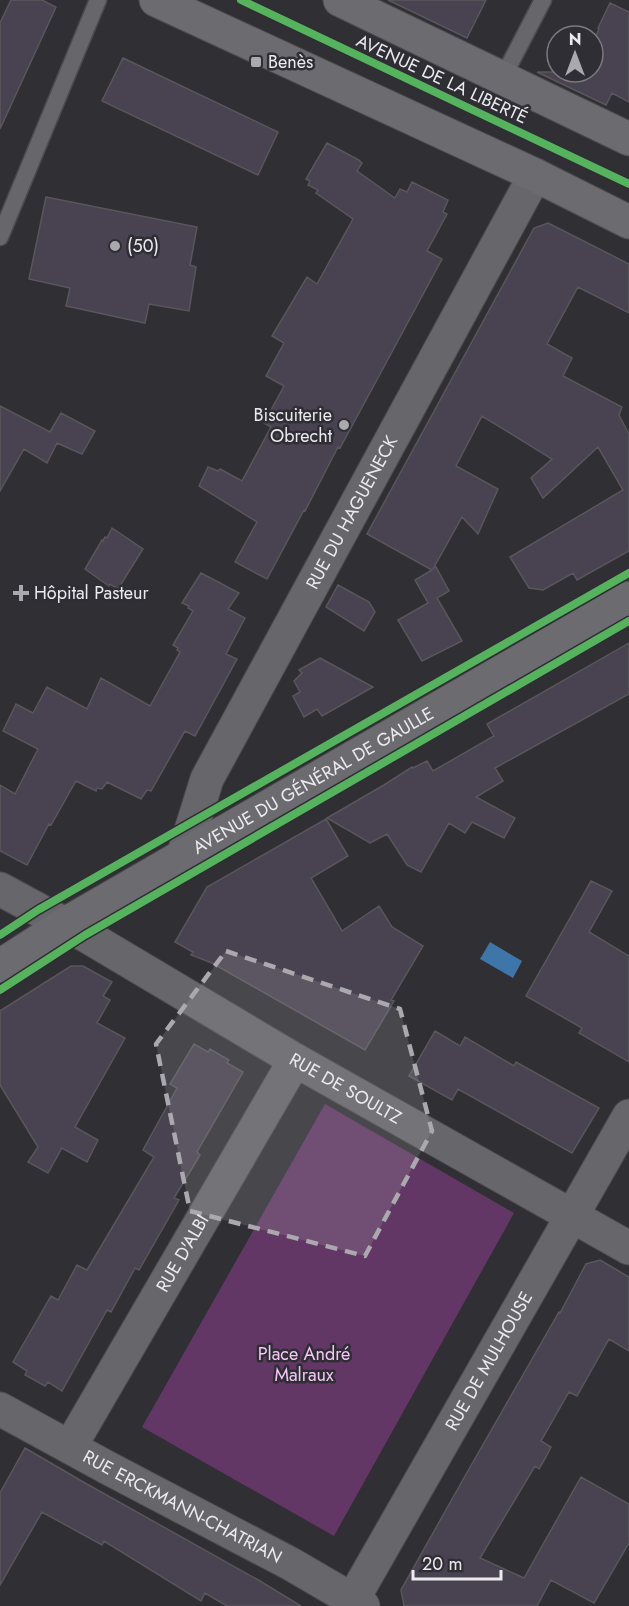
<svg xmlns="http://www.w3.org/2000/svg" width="629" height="1606" viewBox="0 0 629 1606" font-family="Jost,sans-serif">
	<rect width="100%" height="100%" fill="#302f34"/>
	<path fill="#633765" d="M 325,1104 L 514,1213 L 334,1536 L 142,1427 Z"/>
	<path fill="#3f76a9" d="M 490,942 L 522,961 L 513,978 L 480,959 Z"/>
	<path fill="#494250" stroke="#58575b" stroke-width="1.5" d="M 11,0 L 42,0 L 56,7 L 0,129 L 0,23 Z
		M 388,0 L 486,0 L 467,38 Z
		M 610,3 L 629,12 L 629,102 L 612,93 L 606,105 L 537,72 L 593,72 L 593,43 L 599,29 L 598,28 Z
		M 123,58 L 278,132 L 258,175 L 102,101 Z
		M 327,143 L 359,160 L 362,163 L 357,171 L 395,198 L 400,189 L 407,192 L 412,182 L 448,200 L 443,212 L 447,214 L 427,251 L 442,259 L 379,376 L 340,448 L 338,447 L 305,511 L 304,510 L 267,579 L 235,562 L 257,522 L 199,486 L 208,467 L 218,471 L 220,469 L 242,481 L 271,427 L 264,423 L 284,386 L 266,376 L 284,343 L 272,336 L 307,277 L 317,284 L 353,219 L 316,193 L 318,190 L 308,185 L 310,181 L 306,179 Z
		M 46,197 L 197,227 L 190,265 L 196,267 L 189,311 L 149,304 L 145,323 L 66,306 L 70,288 L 29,279 Z
		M 548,223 L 629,264 L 629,313 L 578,287 L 547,344 L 572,358 L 563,376 L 622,407 L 619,415 L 629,434 L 629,551 L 577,580 L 573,573 L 543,590 L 529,588 L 510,557 L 623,490 L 598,447 L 543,498 L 531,478 L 552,459 L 482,416 L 456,466 L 498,489 L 478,534 L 462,517 L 433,569 L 436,567 L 449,591 L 437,598 L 462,641 L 422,661 L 398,620 L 428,603 L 415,580 L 432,570 L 367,534 L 534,228 Z
		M 0,406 L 50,432 L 61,413 L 95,431 L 82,454 L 57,443 L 47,463 L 24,449 L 0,491 Z
		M 112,528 L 143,549 L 118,589 L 110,584 L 109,586 L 85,569 L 102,540 L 103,541 L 105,537 L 107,538 Z
		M 201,573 L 239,593 L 228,609 L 245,618 L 226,654 L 237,659 L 195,736 L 185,731 L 151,791 L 147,790 L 141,799 L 107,782 L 102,789 L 97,788 L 96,791 L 76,781 L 51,825 L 49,824 L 27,865 L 0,851 L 0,785 L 15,794 L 38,749 L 3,731 L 16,704 L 33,713 L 47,687 L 87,709 L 101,678 L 150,706 L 180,652 L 177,650 L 178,648 L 173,645 L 193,611 L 188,608 L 189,606 L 182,603 Z
		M 338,585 L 369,602 L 375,612 L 364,631 L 326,607 Z
		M 629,643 L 629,694 L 495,768 L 503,781 L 476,797 L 515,818 L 504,838 L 472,822 L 465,833 L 449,823 L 421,872 L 407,865 L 387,834 L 370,843 L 327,818 L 384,785 L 412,767 L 413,768 L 427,761 L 433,771 L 494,736 L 487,724 Z
		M 320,658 L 373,687 L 322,716 L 317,709 L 304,717 L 293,696 L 300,692 L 294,681 L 302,673 L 299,670 Z
		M 326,819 L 348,856 L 311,878 L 342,931 L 379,906 L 392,927 L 423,946 L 391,1000 L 394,1001 L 365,1050 L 212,963 L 191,955 L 193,952 L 175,942 L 207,887 Z
		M 591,881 L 612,891 L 589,932 L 629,956 L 629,1062 L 579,1033 L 582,1028 L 526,996 Z
		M 71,966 L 83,966 L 112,982 L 103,996 L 110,1000 L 97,1023 L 125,1038 L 75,1127 L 98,1140 L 87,1162 L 62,1148 L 48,1173 L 28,1162 L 38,1147 L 0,1085 L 0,1011 Z
		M 435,1031 L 460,1046 L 465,1037 L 514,1066 L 516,1062 L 599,1108 L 572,1153 L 458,1089 L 452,1100 L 409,1076 Z
		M 194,1044 L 208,1052 L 210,1049 L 229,1060 L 227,1063 L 243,1072 L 197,1152 L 200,1155 L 174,1198 L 179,1200 L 139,1270 L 135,1268 L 111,1312 L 107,1310 L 62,1391 L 48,1382 L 45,1386 L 25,1375 L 27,1371 L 13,1362 L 51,1296 L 58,1300 L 77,1265 L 87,1270 L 154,1157 L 143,1150 L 177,1088 L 170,1084 Z
		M 600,1260 L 629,1277 L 629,1351 L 609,1339 L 577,1396 L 569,1392 L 541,1441 L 551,1447 L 546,1457 L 539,1469 L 535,1466 L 480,1558 L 524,1578 L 581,1477 L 629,1504 L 629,1543 L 594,1603 L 551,1580 L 537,1606 L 404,1606 L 401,1590 L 465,1476 L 559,1312 L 560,1313 L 586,1264 Z
		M 25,1448 L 85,1483 L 260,1581 L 301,1606 L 227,1606 L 205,1593 L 201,1601 L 104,1541 L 102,1545 L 42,1512 L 0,1585 L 0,1493 Z"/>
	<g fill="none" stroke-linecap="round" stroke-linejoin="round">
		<defs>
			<path id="service" d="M 503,77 L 543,0
				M 0,237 L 98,0"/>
			<g id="minor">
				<path id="s1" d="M 183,856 L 207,779 L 535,175"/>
				<path id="s2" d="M 0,889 L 85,935 L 295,1060 L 629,1248"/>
				<path id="s3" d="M 0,1409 L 108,1468 L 291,1564 L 363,1606"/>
				<path id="s4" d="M 70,1447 L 295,1060"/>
			</g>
			<g id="tertiary">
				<path id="s5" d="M 349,1606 L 629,1116"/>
			</g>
			<g id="secondary">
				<path d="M 156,0 L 535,175 L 629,222"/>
				<path d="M 340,0 L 629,139"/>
				<path id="s6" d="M 0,966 L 65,924 L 629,598"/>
			</g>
		</defs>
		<use href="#service" stroke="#4b4b4e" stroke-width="19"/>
		<use href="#minor" stroke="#4b4b4e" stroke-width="35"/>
		<use href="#tertiary" stroke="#4b4b4e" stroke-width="35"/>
		<use href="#secondary" stroke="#4b4b4e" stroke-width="35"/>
		<use href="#service" stroke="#67666a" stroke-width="16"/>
		<use href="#minor" stroke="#67666a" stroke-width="33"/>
		<use href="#tertiary" stroke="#67666a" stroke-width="33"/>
		<use href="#secondary" stroke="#6b6b70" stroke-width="33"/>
		<defs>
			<path id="cycleway" d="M 241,0 L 629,184
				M 0,935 L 38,910 L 629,573
				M 0,990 L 85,935 L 629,621"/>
		</defs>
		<use href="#cycleway" stroke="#2f2e35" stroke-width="11"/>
		<use href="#cycleway" stroke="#56b35d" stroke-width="8"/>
	</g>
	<path fill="#aaa9ae" fill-opacity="0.2" stroke="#aaa9ae" stroke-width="4.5" stroke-dasharray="12 8" stroke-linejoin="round" d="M 226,951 L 400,1009 L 432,1131 L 365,1256 L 190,1211 L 156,1044 Z"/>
	<g fill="#aaa9ae" stroke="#2f2e35" stroke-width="2">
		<rect x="250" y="56" width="12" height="12" rx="3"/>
		<circle cx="115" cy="246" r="6"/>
		<circle cx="344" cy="425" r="6"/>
		<path d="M18 584h6v6h6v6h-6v6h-6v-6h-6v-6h6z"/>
	</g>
	<g text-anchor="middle" stroke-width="5" stroke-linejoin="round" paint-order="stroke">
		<g font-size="18" fill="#ebebef" stroke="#2f2e35" text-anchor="start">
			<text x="268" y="68">Benès</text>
			<text x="127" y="252">(50)</text>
			<text x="332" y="421" text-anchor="end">Biscuiterie<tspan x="332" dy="21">Obrecht</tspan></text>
			<text x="34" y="599">Hôpital Pasteur</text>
		</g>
		<g font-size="18" fill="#ebebef" stroke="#2f2e35">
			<text transform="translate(442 79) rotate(25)" y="6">AVENUE DE LA LIBERTÉ</text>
			<text dy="6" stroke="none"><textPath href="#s1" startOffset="384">RUE DU HAGUENECK</textPath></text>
			<text dy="6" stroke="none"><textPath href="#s6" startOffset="364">AVENUE DU GÉNÉRAL DE GAULLE</textPath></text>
			<text dy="6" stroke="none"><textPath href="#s2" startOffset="399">RUE DE SOULTZ</textPath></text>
			<text dy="6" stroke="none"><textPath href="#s4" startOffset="224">RUE D'ALBI</textPath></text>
			<text dy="6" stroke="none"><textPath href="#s5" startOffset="282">RUE DE MULHOUSE</textPath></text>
			<text dy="6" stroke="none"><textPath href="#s3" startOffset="207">RUE ERCKMANN-CHATRIAN</textPath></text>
		</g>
		<g font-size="18" fill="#f5c6f6" stroke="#2f2e35">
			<text x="304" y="1360">Place André<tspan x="304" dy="21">Malraux</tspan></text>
		</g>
	</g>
	<g transform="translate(575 54)"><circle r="28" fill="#2f2e35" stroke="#7a7a7f" stroke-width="1.5"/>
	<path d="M0-4.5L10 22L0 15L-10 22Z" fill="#aaa9ae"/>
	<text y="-9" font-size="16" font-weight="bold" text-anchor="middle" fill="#ebebef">N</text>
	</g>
	<path d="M413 1570v9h88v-9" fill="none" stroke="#ebebef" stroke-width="3"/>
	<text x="422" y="1570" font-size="18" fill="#ebebef" stroke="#2f2e35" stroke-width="4.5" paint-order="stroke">20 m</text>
</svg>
